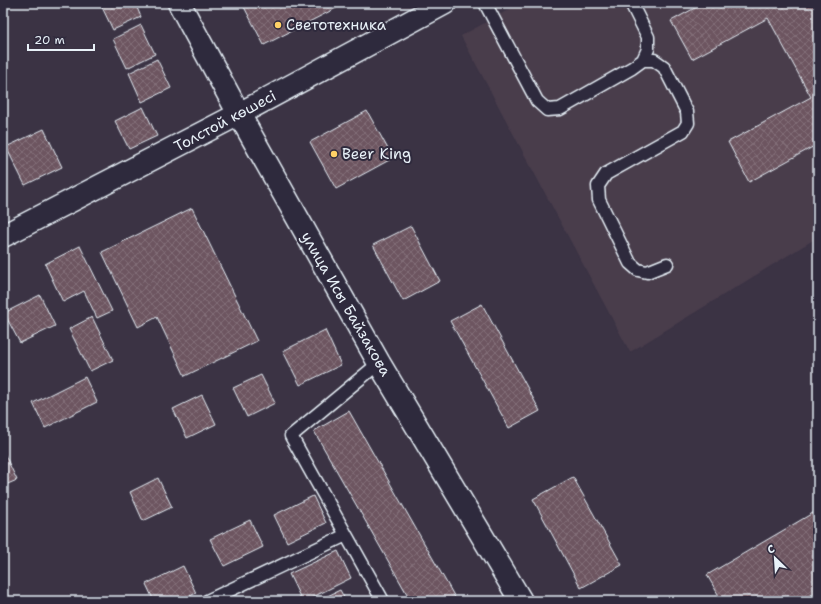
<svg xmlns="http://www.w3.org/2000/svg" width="821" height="604" viewBox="0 0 821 604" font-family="'Shantell Sans',sans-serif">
	<defs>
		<pattern id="building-cross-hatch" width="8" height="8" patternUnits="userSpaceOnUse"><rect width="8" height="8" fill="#6d5560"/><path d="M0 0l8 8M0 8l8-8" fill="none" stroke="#826e78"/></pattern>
	</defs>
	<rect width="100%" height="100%" fill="#3b3344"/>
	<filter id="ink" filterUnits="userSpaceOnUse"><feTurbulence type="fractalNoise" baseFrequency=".025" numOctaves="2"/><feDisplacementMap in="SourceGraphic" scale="8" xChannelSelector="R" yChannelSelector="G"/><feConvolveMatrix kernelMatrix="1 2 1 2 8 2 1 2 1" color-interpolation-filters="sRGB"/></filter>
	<g filter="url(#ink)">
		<path fill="#4a3d4c" d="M 521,3 L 818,3 L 818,237 L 630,352 L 461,36 Z"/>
		<path fill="url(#building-cross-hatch)" stroke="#e8f1f8" d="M 100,3 L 135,3 L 141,17 L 113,30 Z
			M 246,3 L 346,3 L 264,45 L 243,5 Z
			M 704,3 L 818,3 L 818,144 L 749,182 L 728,142 L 811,97 L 768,18 L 692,59 L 671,21 Z
			M 141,25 L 155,54 L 127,68 L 113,39 Z
			M 157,59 L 171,88 L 142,102 L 129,73 Z
			M 143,107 L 157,136 L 129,149 L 115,121 Z
			M 367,111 L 393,158 L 336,189 L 310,142 Z
			M 44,129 L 62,167 L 25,185 L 6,147 Z
			M 192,208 L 257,341 L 185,376 L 157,317 L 138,327 L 102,252 Z
			M 411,226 L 440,281 L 403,301 L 373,245 Z
			M 80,246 L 112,311 L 97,318 L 84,291 L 63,302 L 45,264 Z
			M 40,295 L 55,326 L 20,343 L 4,313 Z
			M 482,304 L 540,411 L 509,428 L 450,321 Z
			M 92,317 L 113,360 L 90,371 L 69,329 Z
			M 325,330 L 341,365 L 300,385 L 283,351 Z
			M 261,375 L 275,403 L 247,417 L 233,388 Z
			M 85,377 L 97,402 L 45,428 L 33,403 Z
			M 202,395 L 216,424 L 187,438 L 173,409 Z
			M 349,411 L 457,601 L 411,601 L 314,431 Z
			M 3,451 L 17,480 L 3,486 Z
			M 573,477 L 622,565 L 581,588 L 533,499 Z
			M 158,478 L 172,507 L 143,521 L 130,492 Z
			M 313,496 L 326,523 L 287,542 L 274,515 Z
			M 818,510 L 818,591 L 800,601 L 722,601 L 707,575 Z
			M 250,520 L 263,547 L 224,566 L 210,539 Z
			M 338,551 L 351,578 L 305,601 L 302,601 L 289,574 Z
			M 183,566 L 196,593 L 180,601 L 154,601 L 146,584 Z
			M 340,590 L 346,601 L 317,601 Z"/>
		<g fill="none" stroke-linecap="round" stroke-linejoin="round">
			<defs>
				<path id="service" d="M 485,3 L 537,101 L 547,110 L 560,109 L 632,68 L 643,60 L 648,49 L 648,37 L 631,3
					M 643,60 L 654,60 L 664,67 L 687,112 L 688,123 L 683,131 L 606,174 L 598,186 L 599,200 L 630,263 L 638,270 L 647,272 L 667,264
					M 379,363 L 291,436 L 383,601
					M 207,601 L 346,535"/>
				<path id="tertiary" d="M 179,3 L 239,114 L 379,363 L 521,601"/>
				<path id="secondary" d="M 3,236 L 239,114 L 445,3"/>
			</defs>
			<use href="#service" stroke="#e8f1f8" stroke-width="15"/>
			<use href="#tertiary" stroke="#e8f1f8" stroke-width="25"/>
			<use href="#secondary" stroke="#e8f1f8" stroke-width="25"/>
			<use href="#service" stroke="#2f2a3d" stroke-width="12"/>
			<use href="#tertiary" stroke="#2f2a3d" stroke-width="22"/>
			<use href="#secondary" stroke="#2f2a3d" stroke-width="22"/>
		</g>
	</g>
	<g fill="#ffd166" stroke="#2f2a3d" stroke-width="1.5">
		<circle cx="278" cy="25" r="4"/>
		<circle cx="334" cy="154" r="4"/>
	</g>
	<g text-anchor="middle" stroke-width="4" stroke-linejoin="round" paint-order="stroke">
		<g font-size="15" fill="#e8f1f8" stroke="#2f2a3d" text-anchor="start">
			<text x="286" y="30">Светотехника</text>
			<text x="342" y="159">Beer King</text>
		</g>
		<g font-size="15" fill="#e8f1f8" stroke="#2f2a3d">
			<text transform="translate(225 121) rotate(-28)" y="5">Толстой көшесі</text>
			<text transform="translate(346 304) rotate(60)" y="5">улица Исы Байзакова</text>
		</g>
	</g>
	<rect width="821" height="604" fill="none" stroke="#2f2a3d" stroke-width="16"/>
	<rect x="8" y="8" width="805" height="588" fill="none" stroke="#e8f1f8" stroke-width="1.5" filter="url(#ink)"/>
	<g transform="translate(775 558) rotate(335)" stroke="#2f2a3d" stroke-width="3" paint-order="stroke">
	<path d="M0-3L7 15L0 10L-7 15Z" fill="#e8f1f8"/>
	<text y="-6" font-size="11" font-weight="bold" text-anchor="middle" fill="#e8f1f8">С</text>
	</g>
	<path d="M28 44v6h66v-6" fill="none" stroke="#e8f1f8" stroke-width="2"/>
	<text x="34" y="44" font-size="12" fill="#e8f1f8" stroke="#2f2a3d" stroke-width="3" paint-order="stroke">20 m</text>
</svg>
